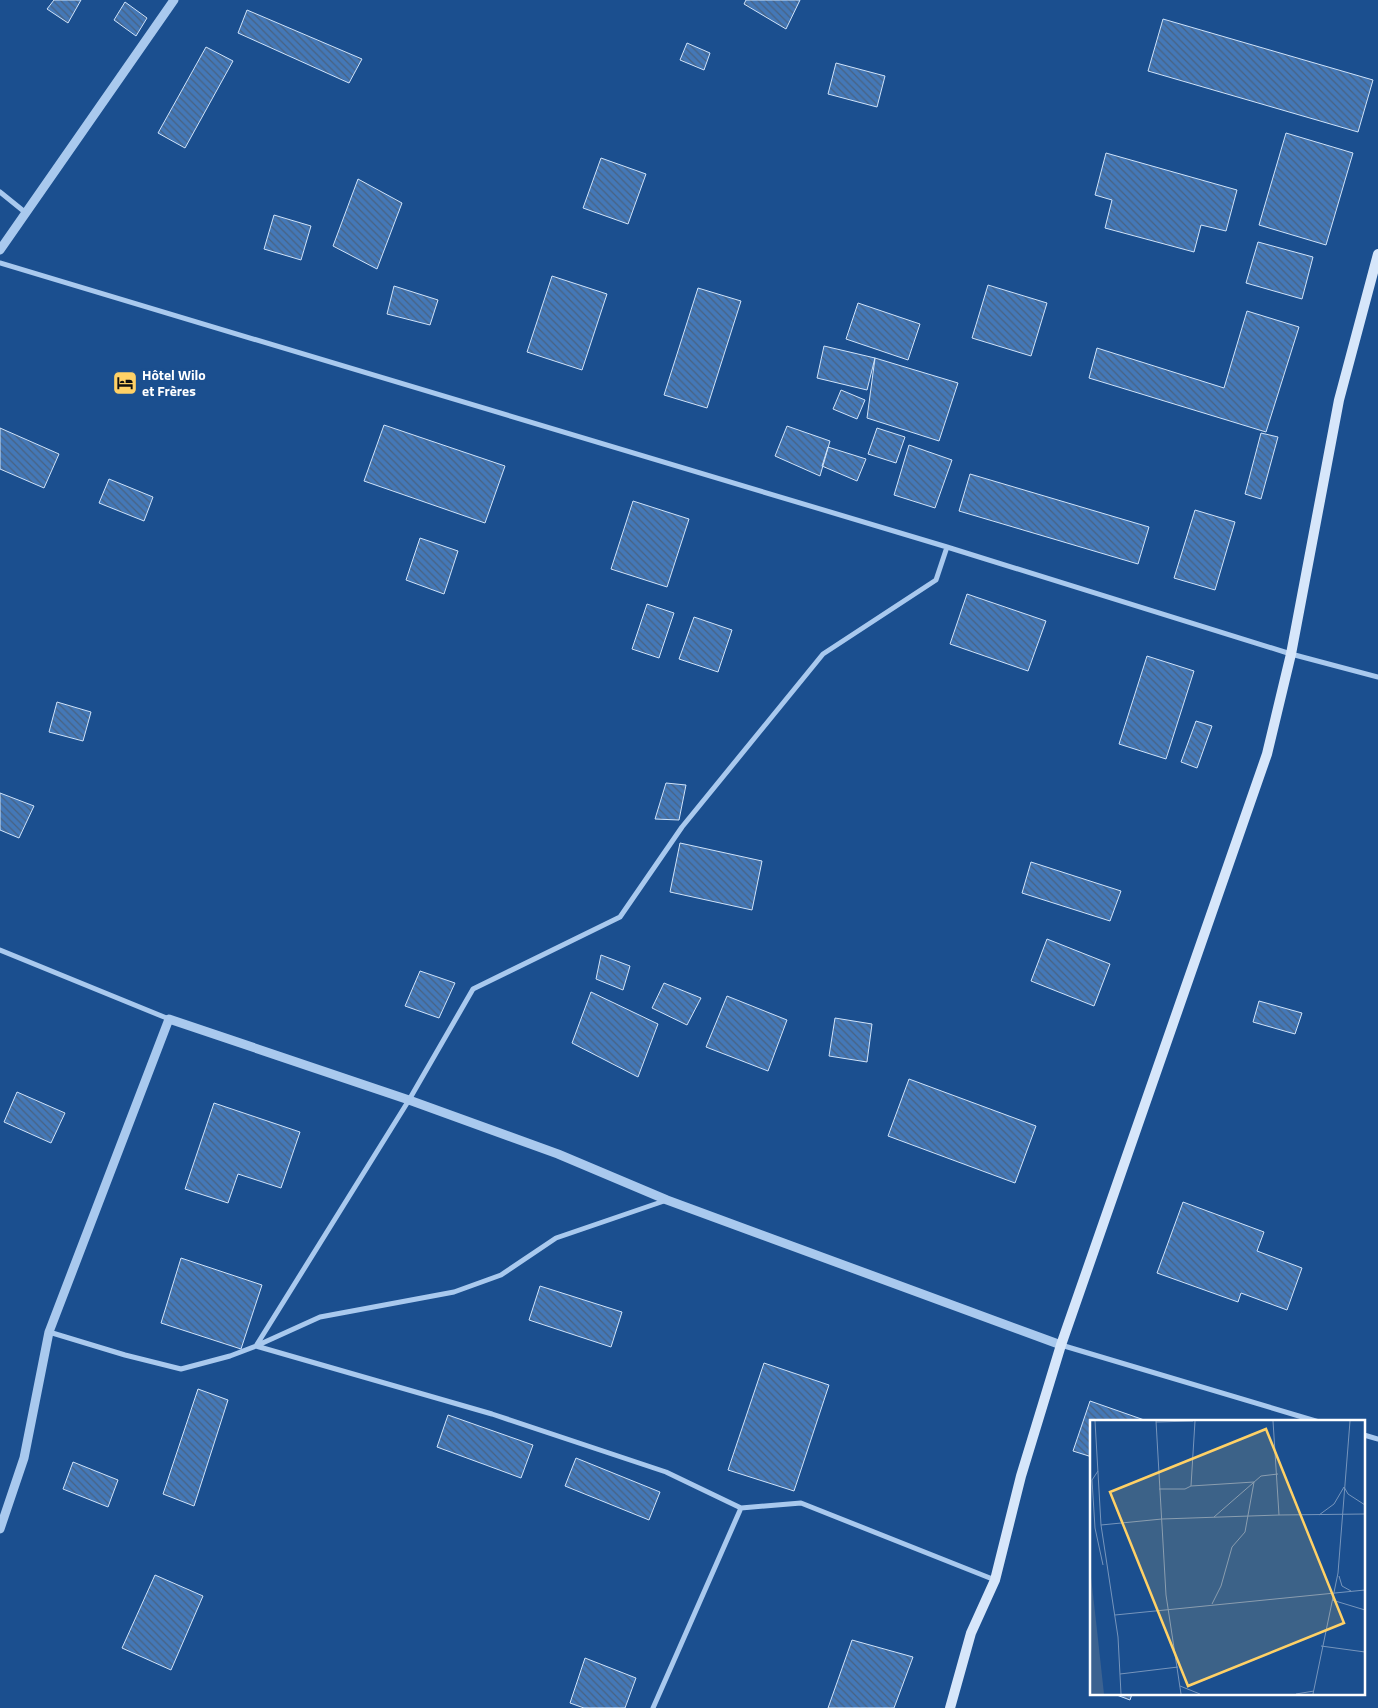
<svg xmlns="http://www.w3.org/2000/svg" width="1378" height="1708" viewBox="0 0 1378 1708" font-family="'Titillium Web',sans-serif">
	<defs>
		<pattern id="building-back-hatch" width="6" height="6" patternUnits="userSpaceOnUse" patternTransform="scale(1.25)"><rect width="6" height="6" fill="#4478b7"/><path d="M-1 5l2 2M0 0l6 6M5-1l2 2" fill="none" stroke="#486282"/></pattern>
	</defs>
	<rect width="100%" height="100%" fill="#1b4f8f"/>
	<path fill="url(#building-back-hatch)" stroke="#cfe3fa" d="M 54,0 L 81,0 L 68,23 L 47,9 Z
		M 746,0 L 800,0 L 786,29 L 744,4 Z
		M 125,2 L 147,18 L 136,36 L 114,20 Z
		M 247,10 L 362,59 L 349,83 L 238,33 Z
		M 1163,19 L 1373,80 L 1358,132 L 1148,71 Z
		M 687,43 L 710,53 L 704,70 L 680,60 Z
		M 206,47 L 233,61 L 185,148 L 158,133 Z
		M 836,63 L 885,76 L 877,107 L 828,94 Z
		M 1286,133 L 1353,153 L 1326,245 L 1259,225 Z
		M 1106,153 L 1237,190 L 1226,231 L 1201,225 L 1194,252 L 1105,228 L 1112,200 L 1095,195 Z
		M 601,158 L 646,174 L 628,224 L 583,208 Z
		M 358,179 L 402,203 L 377,269 L 333,246 Z
		M 274,215 L 311,226 L 301,260 L 264,249 Z
		M 1258,242 L 1313,257 L 1302,299 L 1246,283 Z
		M 552,276 L 607,294 L 582,370 L 527,352 Z
		M 988,285 L 1047,303 L 1031,356 L 972,338 Z
		M 394,286 L 438,300 L 430,325 L 387,314 Z
		M 698,288 L 741,301 L 707,408 L 664,395 Z
		M 858,303 L 920,324 L 908,360 L 846,339 Z
		M 1247,311 L 1299,327 L 1266,432 L 1089,378 L 1097,348 L 1224,388 Z
		M 824,346 L 875,358 L 867,390 L 817,378 Z
		M 875,358 L 958,383 L 939,441 L 867,418 Z
		M 841,390 L 865,400 L 857,419 L 833,409 Z
		M 384,425 L 505,466 L 485,523 L 364,481 Z
		M 787,426 L 830,441 L 820,476 L 775,456 Z
		M 0,428 L 59,454 L 44,488 L 0,469 Z
		M 877,428 L 905,437 L 896,463 L 868,454 Z
		M 1261,433 L 1278,437 L 1261,499 L 1245,494 Z
		M 909,445 L 952,460 L 935,508 L 894,495 Z
		M 828,447 L 866,459 L 857,481 L 822,466 Z
		M 970,474 L 1149,527 L 1138,564 L 959,511 Z
		M 109,479 L 153,497 L 144,521 L 99,503 Z
		M 633,501 L 689,519 L 667,587 L 611,569 Z
		M 1195,510 L 1235,522 L 1215,590 L 1174,578 Z
		M 420,538 L 458,551 L 444,594 L 406,580 Z
		M 967,594 L 1046,621 L 1028,671 L 950,644 Z
		M 647,604 L 674,613 L 659,658 L 632,649 Z
		M 694,617 L 732,630 L 718,672 L 679,659 Z
		M 1147,656 L 1194,671 L 1166,759 L 1119,744 Z
		M 57,702 L 91,712 L 83,741 L 49,732 Z
		M 1196,721 L 1212,726 L 1197,768 L 1181,762 Z
		M 666,783 L 686,785 L 679,820 L 655,819 Z
		M 0,793 L 34,806 L 19,838 L 0,830 Z
		M 680,843 L 762,861 L 752,910 L 670,892 Z
		M 1031,862 L 1121,891 L 1110,921 L 1022,893 Z
		M 1047,939 L 1110,964 L 1094,1006 L 1031,981 Z
		M 601,955 L 630,966 L 623,990 L 596,979 Z
		M 420,971 L 455,983 L 439,1018 L 405,1006 Z
		M 664,983 L 701,998 L 687,1025 L 652,1008 Z
		M 591,992 L 658,1024 L 638,1077 L 572,1043 Z
		M 727,996 L 787,1020 L 768,1071 L 706,1047 Z
		M 1259,1001 L 1302,1013 L 1295,1034 L 1253,1022 Z
		M 835,1018 L 872,1024 L 867,1062 L 829,1056 Z
		M 909,1079 L 1036,1126 L 1015,1183 L 888,1136 Z
		M 17,1092 L 65,1113 L 51,1143 L 4,1122 Z
		M 214,1103 L 300,1132 L 281,1188 L 238,1174 L 228,1203 L 185,1189 Z
		M 1183,1202 L 1264,1232 L 1257,1251 L 1302,1268 L 1287,1310 L 1241,1293 L 1238,1302 L 1157,1273 Z
		M 181,1258 L 262,1285 L 241,1349 L 161,1323 Z
		M 540,1286 L 622,1312 L 611,1347 L 529,1320 Z
		M 764,1363 L 829,1385 L 794,1491 L 728,1470 Z
		M 198,1389 L 228,1400 L 194,1506 L 163,1494 Z
		M 1090,1401 L 1150,1422 L 1092,1422 L 1092,1457 L 1073,1451 Z
		M 448,1415 L 533,1445 L 521,1478 L 437,1447 Z
		M 576,1458 L 660,1492 L 649,1520 L 565,1486 Z
		M 73,1462 L 118,1480 L 108,1507 L 63,1489 Z
		M 155,1575 L 203,1596 L 171,1670 L 122,1648 Z
		M 852,1640 L 913,1657 L 894,1708 L 828,1708 Z
		M 585,1658 L 636,1678 L 625,1708 L 584,1708 L 570,1703 Z
		M 1114,1694 L 1132,1694 L 1130,1700 Z"/>
	<g fill="none" stroke-linecap="round" stroke-linejoin="round">
		<path stroke="#a9c9ee" stroke-width="5" d="M 0,192 L 26,213
			M 0,263 L 947,547 L 1291,654 L 1378,677
			M 0,950 L 169,1019
			M 49,1332 L 125,1355 L 181,1369 L 230,1356 L 256,1346 L 320,1317 L 454,1292 L 501,1275 L 556,1238 L 667,1200
			M 1061,1345 L 1319,1422
			M 1364,1435 L 1378,1439
			M 741,1508 L 666,1472 L 492,1414 L 256,1346 L 409,1100 L 473,989 L 620,917 L 682,827 L 823,654 L 936,580 L 947,547
			M 653,1708 L 741,1508 L 801,1503 L 995,1580"/>
		<path stroke="#a9c9ee" stroke-width="9" d="M 0,250 L 174,0
			M 0,1529 L 24,1458 L 49,1332 L 169,1019 L 409,1100 L 558,1154 L 667,1200 L 1061,1345"/>
		<path stroke="#d6e6fa" stroke-width="10" d="M 950,1708 L 971,1633 L 995,1580 L 1021,1476 L 1061,1345 L 1267,754 L 1291,654 L 1339,400 L 1378,254"/>
	</g>
	<defs>
		<symbol id="hotel-square" viewBox="-11 -11 22 22"><rect x="-9" y="-9" width="18" height="18" rx="4" fill="#ffd166" stroke="#1b4f8f"/><path d="M-6-4.5h1.5V1H6V5H4.5V3h-9V5H-6ZM-4 0a1.8 1.8 0 1 1 3.6 0ZM.5 0V-2.5h3Q6-2.5 6 0Z" fill="#111"/></symbol>
	</defs>
	<g fill-rule="evenodd">
		<use href="#hotel-square" x="111" y="369" width="28" height="28"/>
	</g>
	<g text-anchor="middle" stroke-width="5" stroke-linejoin="round" paint-order="stroke">
		<g font-size="14" font-weight="bold" fill="#fff" stroke="#1b4f8f" text-anchor="start">
			<text x="142" y="380">Hôtel Wilo<tspan x="142" dy="16">et Frères</tspan></text>
		</g>
	</g>
	<g transform="translate(1090 1420)">
		<rect width="275" height="275" fill="#1b4f8f"/>
		<path d="M 0,148 L 6,201 L 14,274 L 0,274 Z" fill="#3c6290"/>
		<path fill="none" stroke="#7695bc" stroke-width="1" d="M 5,1 L 11,105 L 28,217 L 31,274M 66,1 L 76,175 L 91,274M 66,2 L 103,1M 8,51 L 2,60 L 5,108 L 13,145M 101,66 L 164,62 L 155,112 L 142,127 L 131,166 L 122,184M 69,69 L 95,69 L 101,66 L 105,1M 189,95 L 275,94M 229,95 L 244,84 L 254,67 L 258,74 L 275,85M 124,97 L 171,56 L 188,54M 11,105 L 72,99 L 189,95 L 183,1M 249,156 L 252,166 L 261,171M 242,180 L 275,190M 25,195 L 275,170M 231,226 L 275,232M 30,254 L 88,247M 90,266 L 110,274M 206,274 L 224,271M 223,274 L 248,153 L 260,1"/>
		<path fill="#ffd166" fill-opacity="0.15" stroke="#ffd166" stroke-width="2.5" d="M 176,9 L 254,203 L 98,266 L 20,72 Z"/>
		<rect width="275" height="275" fill="none" stroke="#fff" stroke-width="2.5"/>
	</g>
</svg>
